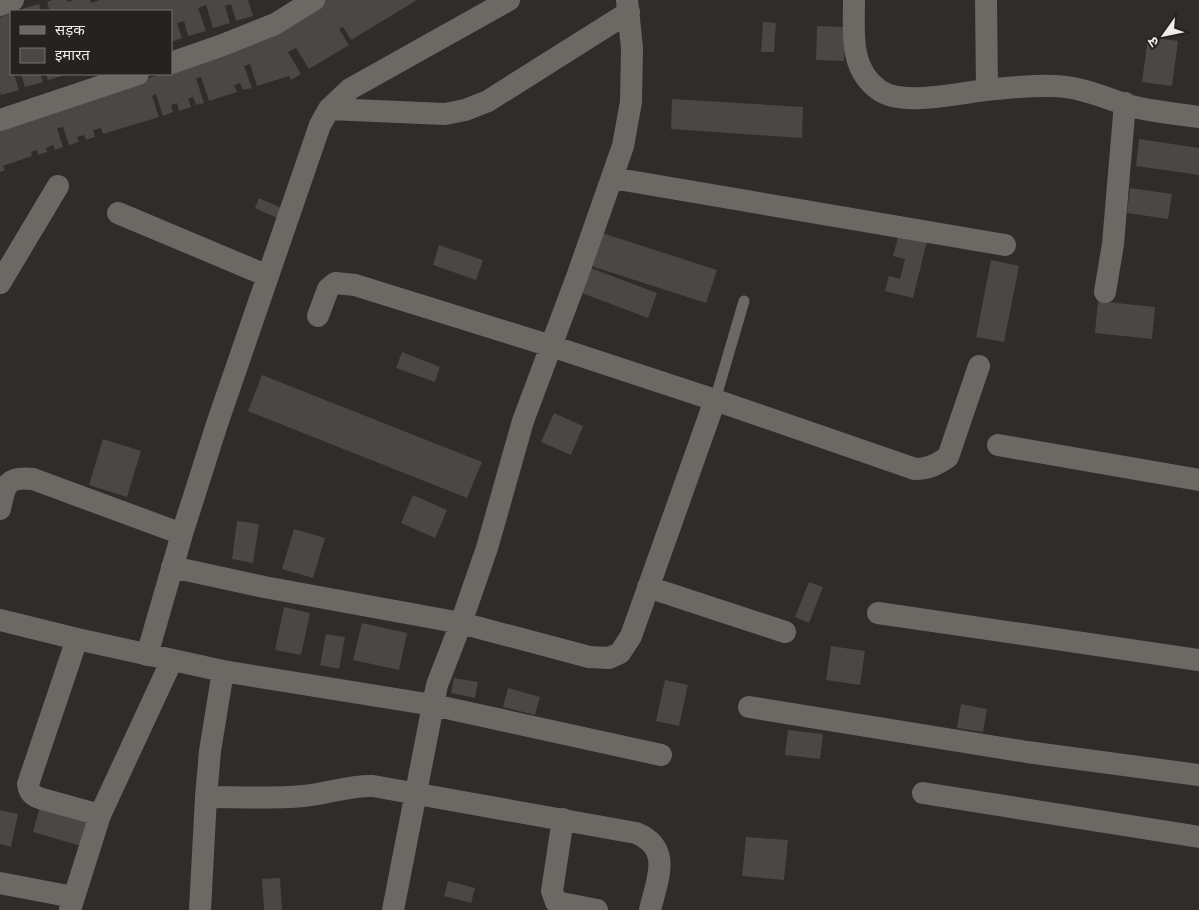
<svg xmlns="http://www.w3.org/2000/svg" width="1199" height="910" viewBox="0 0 1199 910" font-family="Barlow,'Noto Sans Devanagari',sans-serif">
	<rect width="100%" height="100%" fill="#2f2c29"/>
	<path fill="#4a4744" d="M 52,0 L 67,0 L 68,2 L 74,0 L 90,0 L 91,3 L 100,0 L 248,0 L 253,16 L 236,21 L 231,4 L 225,6 L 230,23 L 213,28 L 206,5 L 198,8 L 206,31 L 188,36 L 184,21 L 177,23 L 182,38 L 171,42 L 171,11 L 50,11 L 47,2 Z
		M 325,0 L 417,0 L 351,40 L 343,27 L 339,29 L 349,45 L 309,69 L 296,48 L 288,52 L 301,74 L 291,80 L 289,76 L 257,86 L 250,64 L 244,66 L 252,88 L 243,90 L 240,83 L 234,85 L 237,92 L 209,101 L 201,77 L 196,78 L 204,103 L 196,105 L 193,97 L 188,99 L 191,107 L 179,111 L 177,103 L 171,105 L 173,112 L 163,116 L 156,94 L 152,96 L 159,117 L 103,134 L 101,128 L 93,130 L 95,137 L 86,140 L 84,135 L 77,137 L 79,142 L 69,145 L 63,127 L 57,128 L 63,147 L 55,150 L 53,145 L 46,148 L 47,152 L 38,155 L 37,150 L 31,152 L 32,156 L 3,166 L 5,170 L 0,172 L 0,131 L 161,74 L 171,74 Z
		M 39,4 L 41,11 L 23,11 L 22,9 Z
		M 11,13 L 11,74 L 14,74 L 19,90 L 1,95 L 0,91 L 0,17 Z
		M 763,22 L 776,23 L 774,52 L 761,52 Z
		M 817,26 L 845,27 L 844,61 L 816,60 Z
		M 1148,37 L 1178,41 L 1172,86 L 1142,82 Z
		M 21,74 L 40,74 L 43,82 L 25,87 Z
		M 46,74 L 68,74 L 48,80 Z
		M 672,99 L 803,107 L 802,138 L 671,129 Z
		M 1139,139 L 1199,148 L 1199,175 L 1136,166 Z
		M 1130,188 L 1172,194 L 1168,219 L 1127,213 Z
		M 259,198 L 286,210 L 281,220 L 255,208 Z
		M 900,230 L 928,237 L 913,298 L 885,291 L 889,276 L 900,279 L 905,259 L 893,256 Z
		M 602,233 L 717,270 L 706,303 L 591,266 Z
		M 439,245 L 483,260 L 476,280 L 433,265 Z
		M 991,260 L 1019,266 L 1004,342 L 976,337 Z
		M 588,267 L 657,293 L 648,318 L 579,292 Z
		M 1098,301 L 1155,307 L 1152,339 L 1095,333 Z
		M 402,352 L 440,367 L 435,382 L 396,368 Z
		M 262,375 L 482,462 L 467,498 L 248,411 Z
		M 554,413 L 583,426 L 571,455 L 541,442 Z
		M 103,439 L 141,451 L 127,497 L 89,485 Z
		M 413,495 L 447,510 L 435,538 L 401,523 Z
		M 237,521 L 259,524 L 253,563 L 232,559 Z
		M 294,529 L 325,538 L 313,578 L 282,569 Z
		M 809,582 L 823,587 L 809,623 L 795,617 Z
		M 284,607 L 310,613 L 301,655 L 275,650 Z
		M 362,623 L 407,633 L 399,670 L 353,660 Z
		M 326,634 L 345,637 L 339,669 L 320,665 Z
		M 831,646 L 865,651 L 860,685 L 826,680 Z
		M 454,678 L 478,682 L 475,698 L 451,693 Z
		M 665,680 L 688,685 L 679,726 L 656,721 Z
		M 508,688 L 540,697 L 535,715 L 503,707 Z
		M 961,704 L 987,709 L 983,732 L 957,728 Z
		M 788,730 L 823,734 L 820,759 L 785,755 Z
		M 41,803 L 89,818 L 81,846 L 33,832 Z
		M 0,810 L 18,814 L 11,847 L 0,844 Z
		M 746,837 L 788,840 L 784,880 L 742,876 Z
		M 280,878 L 282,910 L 264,910 L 262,879 Z
		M 448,881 L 475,888 L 471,903 L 444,896 Z"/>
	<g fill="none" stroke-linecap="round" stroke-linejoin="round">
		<path stroke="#6c6965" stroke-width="11" d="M 715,400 L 744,301"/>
		<path stroke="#6c6965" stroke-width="22" d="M 854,0 C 854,33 849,69 879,90 C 904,108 964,91 995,89 C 1018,87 1043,84 1066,87 C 1091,90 1112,101 1135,107 C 1156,112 1178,114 1199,117
			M 986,0 L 987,89
			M 0,5 L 13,0
			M 171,63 L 220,46 L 275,24 L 314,0
			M 329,109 L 445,114 L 465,110 L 488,101 L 629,12
			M 0,120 L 138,74
			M 612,178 L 1005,245
			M 118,213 L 268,276
			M 0,283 L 58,186
			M 1105,292 L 1113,244 L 1125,103
			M 318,316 L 328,289 L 335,283 L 355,285 L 551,346 L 715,400 L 915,469 C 928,469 936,465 948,457 L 979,366
			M 998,445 L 1199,480
			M 0,509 C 5,485 6,476 33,479 L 182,534
			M 172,567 L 264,587 L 461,623 L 589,657 L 609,658 L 620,653 L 631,636 L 715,400
			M 648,587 L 785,632
			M 878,613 L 1199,660
			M 0,620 L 77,639 L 223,671 L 433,705 L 661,755
			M 77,639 L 28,784 C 29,792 32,795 39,798 L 100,815
			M 147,655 L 182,534 L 217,424 L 320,125 L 329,109 L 350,89 L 509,0
			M 749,707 L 1027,752 L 1199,775
			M 923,793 L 1199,837
			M 206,797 C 238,797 271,799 303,796 C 327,794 350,785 373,786 L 636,833 C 673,848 657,880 650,910
			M 563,819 L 552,891 L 556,902 L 597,910
			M 0,883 L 73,897
			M 70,910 L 100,815 L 172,660
			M 200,910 L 206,797 L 210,751 L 223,671
			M 393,910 L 437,685 L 461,623 L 487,548 L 523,421 L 578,274 L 623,146 L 631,102 L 632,48 L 627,0"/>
	</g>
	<rect x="10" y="10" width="162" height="65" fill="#25221f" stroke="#767371"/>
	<rect x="20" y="26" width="25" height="8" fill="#6c6965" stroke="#767371"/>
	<text x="55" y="35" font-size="15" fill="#efedeb">सड़क</text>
	<rect x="20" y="48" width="25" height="15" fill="#4a4744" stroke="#767371"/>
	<text x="55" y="60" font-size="15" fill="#efedeb">इमारत</text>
	<g transform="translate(1164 35) rotate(237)" stroke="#25221f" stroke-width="4" paint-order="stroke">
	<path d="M0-4L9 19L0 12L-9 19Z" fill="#efedeb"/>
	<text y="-8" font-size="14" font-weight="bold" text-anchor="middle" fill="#efedeb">उ</text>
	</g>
</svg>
